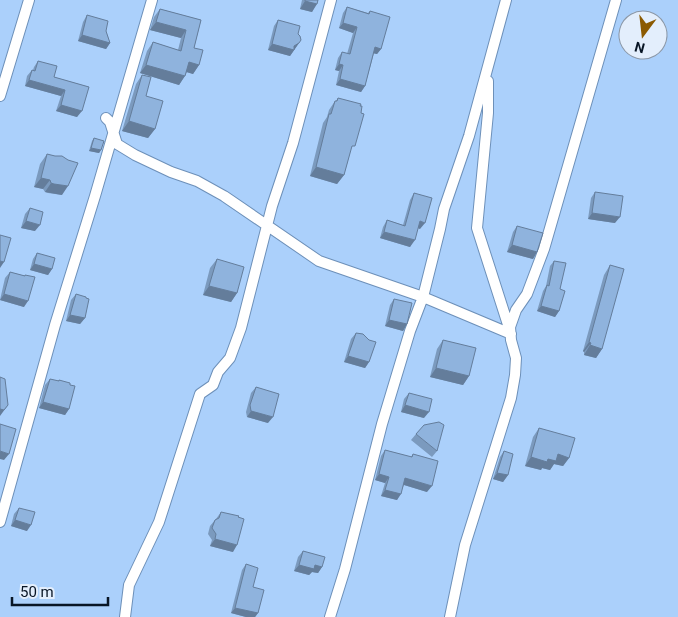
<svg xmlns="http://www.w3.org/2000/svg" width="678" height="617" viewBox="0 0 678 617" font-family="Roboto,sans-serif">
	<rect width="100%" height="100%" fill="#abd0fb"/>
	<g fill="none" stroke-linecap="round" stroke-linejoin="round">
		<defs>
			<path id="street" d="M 488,81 L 488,113 L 477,228 L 510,331
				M 0,96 L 29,0
				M 106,118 L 110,122 L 117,144 L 135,155 L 171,172 L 197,181 L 224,196 L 319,261 L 423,297 L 511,334
				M 0,522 L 55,325 L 95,196 L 152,0
				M 125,617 L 129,585 L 159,522 L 200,394 L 213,385 L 218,372 L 230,358 L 241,328 L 272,206 L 293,143 L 331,0
				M 330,617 L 345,569 L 382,424 L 410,331 L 423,297 L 440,229 L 444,209 L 469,136 L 506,0
				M 450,617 L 465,545 L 511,398 L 515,375 L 516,358 L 511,340 L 510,327 L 516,310 L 527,294 L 544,249 L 616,0"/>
		</defs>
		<use href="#street" stroke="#6d90b9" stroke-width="12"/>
		<use href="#street" stroke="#fff" stroke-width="10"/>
	</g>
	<path fill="#7b9abe" d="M 302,0 L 318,0 L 312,12 L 300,9 Z
		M 347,7 L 368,13 L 370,11 L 381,49 L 377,54 L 374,53 L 365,86 L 361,92 L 336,85 L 339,71 L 335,70 L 338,58 L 342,52 L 347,54 L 353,33 L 339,28 L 343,13 Z
		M 160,9 L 201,20 L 194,48 L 199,65 L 193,74 L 187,72 L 179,85 L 140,73 L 147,51 L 153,42 L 178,50 L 181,38 L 150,30 L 154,17 Z
		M 87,15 L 106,31 L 110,43 L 106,49 L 78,41 L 83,22 Z
		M 278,20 L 298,34 L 299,43 L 290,56 L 268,50 L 274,26 Z
		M 38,61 L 54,77 L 89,87 L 77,117 L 56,111 L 61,96 L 25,86 L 27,76 L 32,70 L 33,70 L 34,67 Z
		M 142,75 L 146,96 L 155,129 L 148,138 L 122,131 L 136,84 Z
		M 338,98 L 350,153 L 344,175 L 337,184 L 310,176 L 323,123 L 327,117 L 329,110 L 335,101 L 336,101 Z
		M 94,138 L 101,150 L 99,153 L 89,151 L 92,141 Z
		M 47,154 L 62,195 L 48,193 L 45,192 L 43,189 L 34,187 L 40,164 Z
		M 595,192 L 615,223 L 588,219 L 591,198 Z
		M 414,193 L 420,229 L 418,228 L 410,247 L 380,238 L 383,227 L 387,220 L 403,225 L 410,200 Z
		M 30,208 L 35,231 L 21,228 L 25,214 Z
		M 517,226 L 537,252 L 533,259 L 507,252 L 513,232 Z
		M 37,253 L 52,269 L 48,275 L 30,270 L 33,259 Z
		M 217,259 L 237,293 L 231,302 L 203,295 L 210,268 Z
		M 554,261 L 560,289 L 559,311 L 555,317 L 537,311 L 543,291 L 546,286 L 550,266 Z
		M 610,265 L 602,349 L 596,358 L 584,355 L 584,352 L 583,351 L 604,275 Z
		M 10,272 L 25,276 L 25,275 L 24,307 L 0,300 L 5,278 Z
		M 76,294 L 85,318 L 80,324 L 66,321 L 71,300 Z
		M 394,299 L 407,324 L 403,331 L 385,326 L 390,305 Z
		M 356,333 L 369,362 L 365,368 L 344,362 L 351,339 Z
		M 443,340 L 469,376 L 463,385 L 430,377 L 437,349 Z
		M 50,379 L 58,381 L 59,380 L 70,385 L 69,409 L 65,415 L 39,408 L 45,385 Z
		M 256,387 L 268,423 L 247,417 L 246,412 L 251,393 Z
		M 409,393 L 424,418 L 401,412 L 404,399 Z
		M 539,428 L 569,458 L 563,466 L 554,464 L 550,470 L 542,468 L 541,470 L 525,466 L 533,437 Z
		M 416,434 L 437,451 L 432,457 L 411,440 Z
		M 385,450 L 411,457 L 413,454 L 427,492 L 404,485 L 397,500 L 381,496 L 385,483 L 375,480 L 381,456 Z
		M 504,451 L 508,475 L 503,482 L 493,479 L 500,457 Z
		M 19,508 L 27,531 L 11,526 L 14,514 Z
		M 221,512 L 233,552 L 210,546 L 212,540 L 208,534 L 210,526 L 215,520 L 216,519 Z
		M 303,551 L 322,567 L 318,573 L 312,572 L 309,575 L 294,571 L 298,557 Z
		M 246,564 L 253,587 L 258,613 L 255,617 L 246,617 L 231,613 L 242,570 Z"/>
	<path fill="#647d9b" d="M 305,1 L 317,4 L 312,12 L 300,9 Z
		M 156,22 L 186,30 L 181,38 L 150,30 Z
		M 343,23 L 357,27 L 353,33 L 339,28 Z
		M 82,35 L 110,43 L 106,49 L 78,41 Z
		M 299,43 L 290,56 L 268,50 L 272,44 L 294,46 Z
		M 375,47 L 381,49 L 377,54 L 371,53 Z
		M 189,62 L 199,65 L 193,74 L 183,71 Z
		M 339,64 L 343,65 L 339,71 L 335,70 Z
		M 146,65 L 185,76 L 179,85 L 140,73 Z
		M 340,79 L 365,86 L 361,92 L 336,85 Z
		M 29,80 L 65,90 L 61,96 L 25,86 Z
		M 61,105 L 82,111 L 77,117 L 56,111 Z
		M 129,121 L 155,129 L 148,138 L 122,131 Z
		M 91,148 L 101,150 L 99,153 L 89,151 Z
		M 316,167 L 344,175 L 337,184 L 310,176 Z
		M 41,178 L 50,180 L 43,189 L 34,187 Z
		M 51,183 L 68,186 L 62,195 L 45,192 Z
		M 592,213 L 620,217 L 615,223 L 588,219 Z
		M 26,221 L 40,225 L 35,231 L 21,228 Z
		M 420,221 L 425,223 L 420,229 L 416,227 Z
		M 384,232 L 415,240 L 410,247 L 380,238 Z
		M 512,245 L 537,252 L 533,259 L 507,252 Z
		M 0,261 L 4,262 L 0,268 Z
		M 34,264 L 52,269 L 48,275 L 30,270 Z
		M 209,286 L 237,293 L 231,302 L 203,295 Z
		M 4,294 L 28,301 L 24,307 L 0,300 Z
		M 541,306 L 559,311 L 555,317 L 537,311 Z
		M 70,315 L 85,318 L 80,324 L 66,321 Z
		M 389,320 L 407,324 L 403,331 L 385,326 Z
		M 589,342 L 591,343 L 584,352 L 583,351 Z
		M 590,345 L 602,349 L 596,358 L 584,355 Z
		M 348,356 L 369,362 L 365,368 L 344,362 Z
		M 436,368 L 469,376 L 463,385 L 430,377 Z
		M 43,402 L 69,409 L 65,415 L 39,408 Z
		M 8,405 L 0,416 L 0,409 Z
		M 405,405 L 429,412 L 424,418 L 401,412 Z
		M 251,411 L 273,417 L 268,423 L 247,417 Z
		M 0,451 L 9,454 L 4,460 L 0,459 Z
		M 558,454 L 569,458 L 563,466 L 554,464 L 550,470 L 542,468 L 541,470 L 525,466 L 531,457 L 548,459 Z
		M 497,473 L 508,475 L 503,482 L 493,479 Z
		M 379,474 L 389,477 L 385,483 L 375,480 Z
		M 405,478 L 432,486 L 427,492 L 401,484 Z
		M 385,490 L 401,494 L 397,500 L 381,496 Z
		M 15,520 L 31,525 L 27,531 L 11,526 Z
		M 215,539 L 237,545 L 233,552 L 210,546 Z
		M 299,565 L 315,565 L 322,567 L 318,573 L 312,572 L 309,575 L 294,571 Z
		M 235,608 L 258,613 L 255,617 L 246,617 L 231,613 Z"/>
	<path fill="#8fb3dd" stroke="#647d9b" d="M 305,0 L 318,0 L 317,4 L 305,1 Z
		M 347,7 L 369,14 L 370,11 L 390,17 L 381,49 L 375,47 L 365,86 L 340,79 L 343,65 L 339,64 L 342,52 L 350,54 L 357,27 L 343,23 Z
		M 160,9 L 201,20 L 194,48 L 203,50 L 199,65 L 189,62 L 185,76 L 146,65 L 153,42 L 181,51 L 186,30 L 156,22 Z
		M 87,15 L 108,21 L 106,31 L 110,43 L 82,35 Z
		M 278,20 L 300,26 L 298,34 L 300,36 L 301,40 L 299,43 L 294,46 L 294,50 L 272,44 Z
		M 38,61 L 57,66 L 54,77 L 89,87 L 82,111 L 61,105 L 65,90 L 29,80 L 32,70 L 35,71 Z
		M 142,75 L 151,77 L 146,96 L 163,101 L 155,129 L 129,121 Z
		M 338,98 L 361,104 L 360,106 L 362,106 L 361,113 L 364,114 L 355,146 L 352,146 L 344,175 L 316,167 L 329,114 L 331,114 L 335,101 L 337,101 Z
		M 94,138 L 104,141 L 101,150 L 91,148 Z
		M 47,154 L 55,156 L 62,156 L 68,160 L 78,163 L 68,186 L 54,184 L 51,183 L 50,180 L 41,178 Z
		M 595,192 L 623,196 L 620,217 L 592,213 Z
		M 414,193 L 432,198 L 425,223 L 420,221 L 415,240 L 384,232 L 387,220 L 405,226 Z
		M 30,208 L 43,212 L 40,225 L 26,221 Z
		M 517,226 L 543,233 L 537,252 L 512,245 Z
		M 0,235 L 11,238 L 4,262 L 0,261 Z
		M 37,253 L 55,258 L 52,269 L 34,264 Z
		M 217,259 L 244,267 L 237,293 L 209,286 Z
		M 554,261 L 566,263 L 560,289 L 565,291 L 559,311 L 541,306 L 547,285 L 549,286 Z
		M 610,265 L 624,269 L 602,349 L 590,345 L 591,343 L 589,342 Z
		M 10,272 L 25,276 L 25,275 L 35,277 L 28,301 L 4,294 Z
		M 76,294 L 86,297 L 86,298 L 89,299 L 85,318 L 70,315 Z
		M 394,299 L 412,303 L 407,324 L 389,320 Z
		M 356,333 L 363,334 L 369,340 L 376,342 L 369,362 L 348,356 Z
		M 443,340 L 476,348 L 469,376 L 436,368 Z
		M 0,377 L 5,379 L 8,405 L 4,410 L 0,409 Z
		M 50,379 L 59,381 L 59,380 L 70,383 L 70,385 L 75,386 L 69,409 L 43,402 Z
		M 256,387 L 279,394 L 273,417 L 251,411 L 250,405 Z
		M 409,393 L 432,399 L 429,412 L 405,405 Z
		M 439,422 L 444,425 L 437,451 L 416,434 L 424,425 Z
		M 0,424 L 16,429 L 9,454 L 0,451 Z
		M 539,428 L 575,438 L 569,458 L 558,454 L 556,461 L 548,459 L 547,462 L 531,457 Z
		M 385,450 L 412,457 L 413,454 L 438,461 L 432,486 L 405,478 L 401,494 L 385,490 L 389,477 L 379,474 Z
		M 504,451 L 513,454 L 508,475 L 497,473 Z
		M 19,508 L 35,512 L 31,525 L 15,520 Z
		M 221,512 L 239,516 L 238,517 L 244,519 L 237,545 L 215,539 L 216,534 L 212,528 L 215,520 L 219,518 Z
		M 303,551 L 325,557 L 322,567 L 315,565 L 314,569 L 299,565 Z
		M 246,564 L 258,568 L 253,587 L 264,590 L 258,613 L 235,608 Z"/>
	<g transform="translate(643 35) rotate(195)"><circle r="24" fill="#e3eefc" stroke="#8b97a6"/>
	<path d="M0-4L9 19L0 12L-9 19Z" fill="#8b5a02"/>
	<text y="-8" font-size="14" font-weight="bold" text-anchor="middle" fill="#081525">N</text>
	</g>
	<path d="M12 597v8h96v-8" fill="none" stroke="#081525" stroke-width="2.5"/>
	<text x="20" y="597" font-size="15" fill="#081525" stroke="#e3eefc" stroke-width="4" paint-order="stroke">50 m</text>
</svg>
